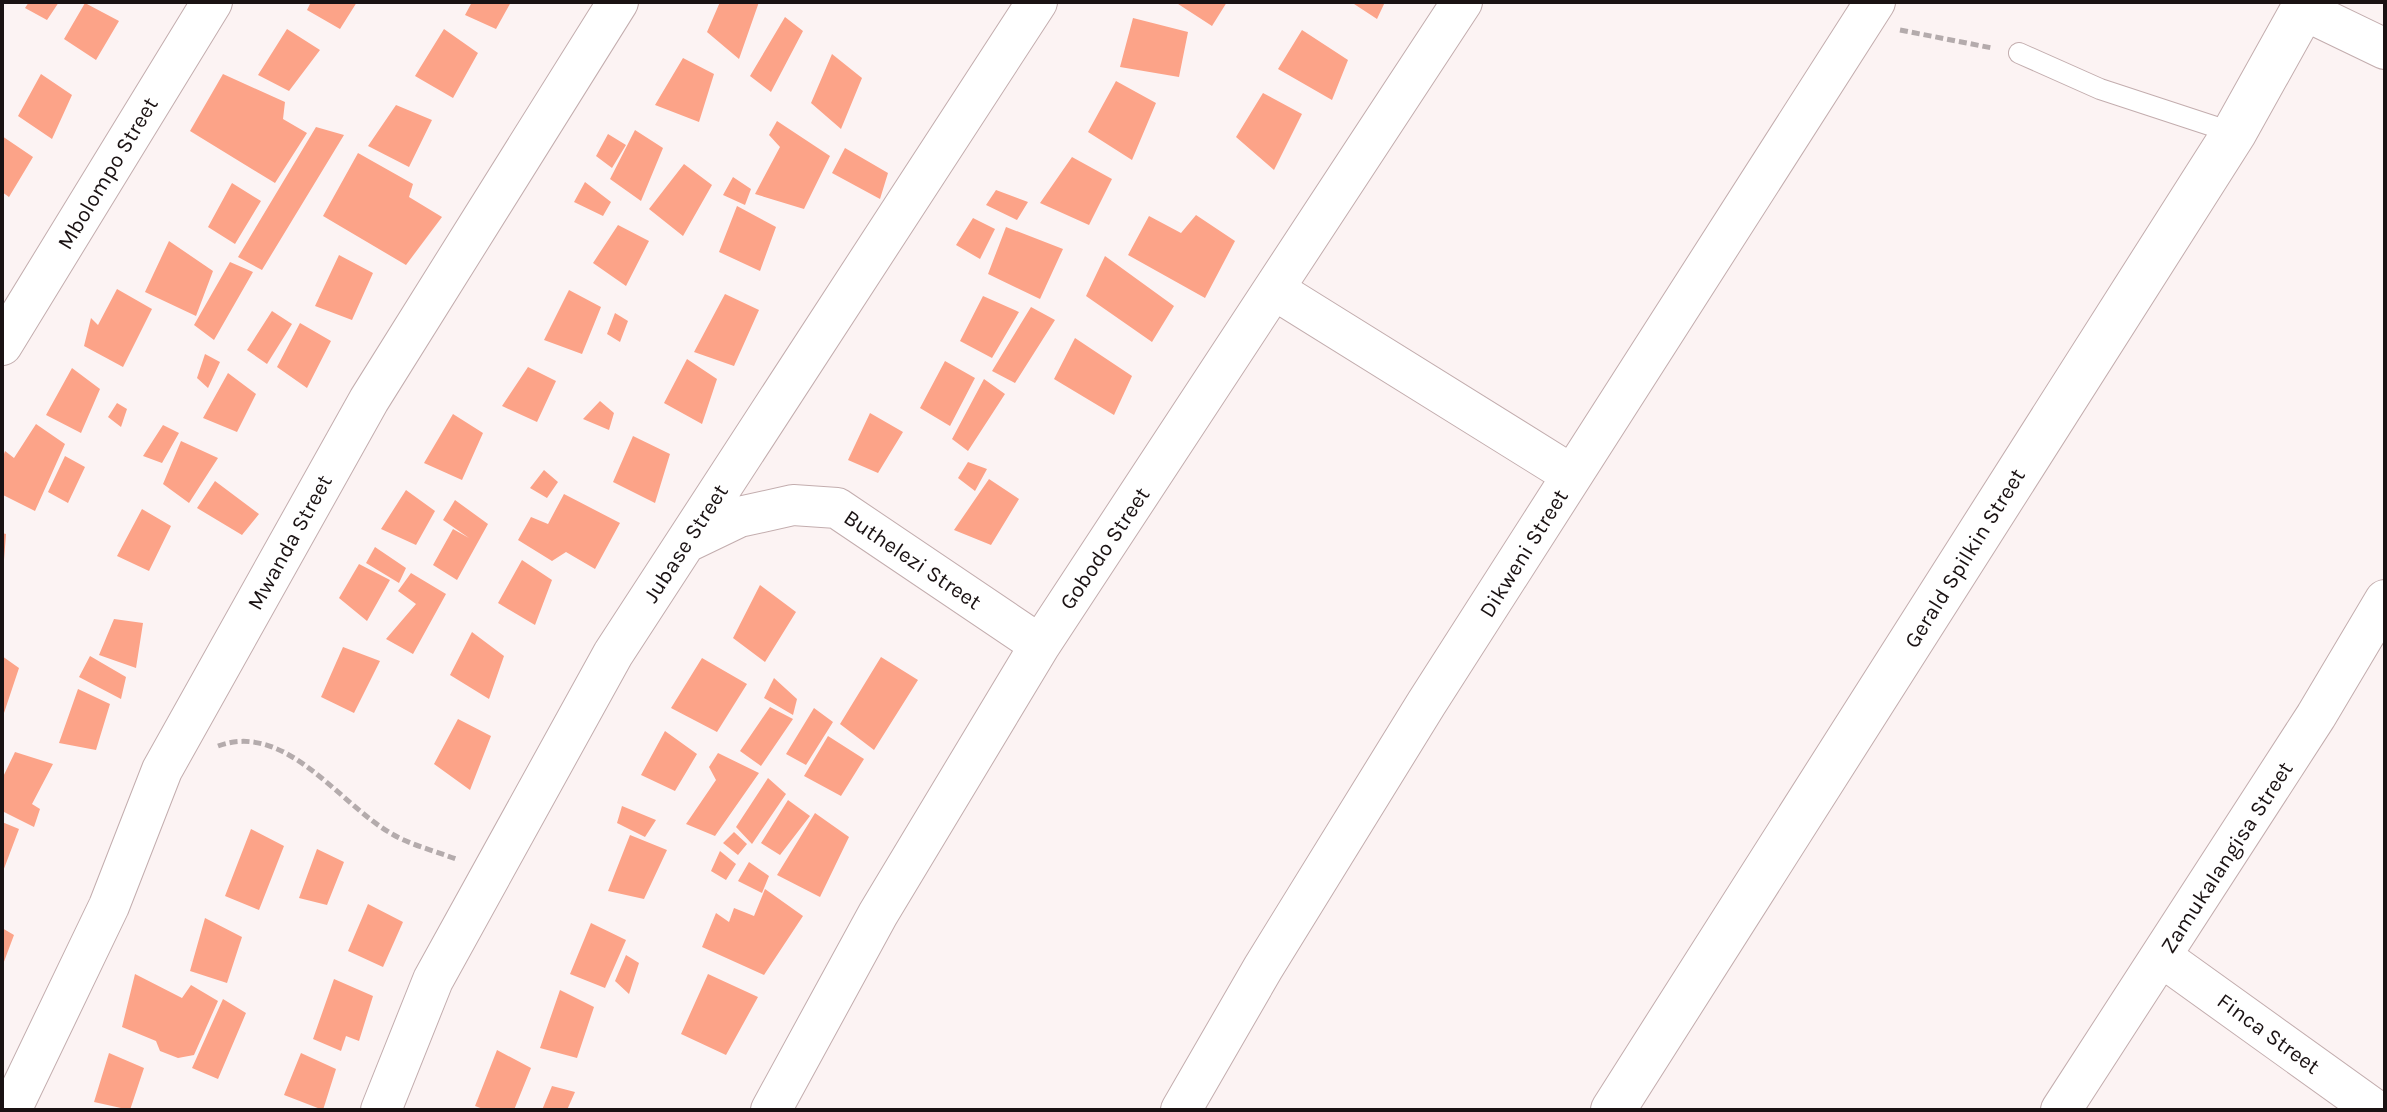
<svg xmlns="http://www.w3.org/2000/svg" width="2387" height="1112" viewBox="0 0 2387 1112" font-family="Karla,sans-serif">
	<rect width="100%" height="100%" fill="#fcf3f3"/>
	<path fill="#fca388" d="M 29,2 L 59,2 L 47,20 L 25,8 Z
		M 311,2 L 357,2 L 340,29 L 307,10 Z
		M 472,2 L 511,2 L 496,29 L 465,15 Z
		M 720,2 L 759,2 L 739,59 L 707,32 Z
		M 1175,2 L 1227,2 L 1212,26 Z
		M 1351,2 L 1385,2 L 1377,19 Z
		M 85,3 L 119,21 L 96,60 L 64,39 Z
		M 785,17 L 803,31 L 771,92 L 750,76 Z
		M 1133,18 L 1188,32 L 1179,77 L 1120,67 Z
		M 287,29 L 320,50 L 289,91 L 258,75 Z
		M 444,29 L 478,53 L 453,98 L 415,76 Z
		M 1302,30 L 1348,60 L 1332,100 L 1278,69 Z
		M 832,54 L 862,78 L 841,129 L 811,103 Z
		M 683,58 L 714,74 L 699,122 L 655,105 Z
		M 41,74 L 72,95 L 52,139 L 18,116 Z
		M 223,74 L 285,102 L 283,119 L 307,133 L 275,183 L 190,131 Z
		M 1116,81 L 1156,103 L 1132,160 L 1088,132 Z
		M 1263,93 L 1302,114 L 1274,170 L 1236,137 Z
		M 396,105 L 432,120 L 409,167 L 368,146 Z
		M 777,121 L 830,156 L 804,209 L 755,194 L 780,147 L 769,135 Z
		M 316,127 L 344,135 L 262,270 L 238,257 Z
		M 635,130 L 663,148 L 641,201 L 610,179 Z
		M 608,134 L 626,145 L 612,168 L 596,156 Z
		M 2,136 L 33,157 L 9,197 L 2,192 Z
		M 845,148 L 888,173 L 880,199 L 832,173 Z
		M 358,153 L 413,184 L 409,197 L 442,217 L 406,265 L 323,216 Z
		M 1072,157 L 1112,179 L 1089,225 L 1040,203 Z
		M 684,164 L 712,185 L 683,236 L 649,209 Z
		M 733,177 L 751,189 L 745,205 L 723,195 Z
		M 585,182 L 611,202 L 603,216 L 574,202 Z
		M 232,183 L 261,201 L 235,244 L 208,227 Z
		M 996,190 L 1028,202 L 1017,220 L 986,205 Z
		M 737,206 L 776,227 L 760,271 L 719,252 Z
		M 1196,215 L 1235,241 L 1205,298 L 1128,255 L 1149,216 L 1181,233 Z
		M 973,218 L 995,229 L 980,259 L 956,245 Z
		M 618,225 L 649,241 L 626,286 L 593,263 Z
		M 1006,227 L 1063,249 L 1040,299 L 988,274 Z
		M 169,241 L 213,271 L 196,316 L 145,292 Z
		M 339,255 L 373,273 L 352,320 L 315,306 Z
		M 1105,256 L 1174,306 L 1152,342 L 1086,296 Z
		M 230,262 L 253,272 L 214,340 L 194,325 Z
		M 117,289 L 152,309 L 123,367 L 84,346 L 91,318 L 98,325 Z
		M 569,290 L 601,307 L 582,354 L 544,340 Z
		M 725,294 L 759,310 L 734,366 L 694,352 Z
		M 983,296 L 1019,312 L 992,358 L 960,341 Z
		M 1031,307 L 1055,320 L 1015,383 L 992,371 Z
		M 272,311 L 292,324 L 267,364 L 247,350 Z
		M 615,313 L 628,321 L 620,342 L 607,334 Z
		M 300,323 L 331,341 L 307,388 L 277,367 Z
		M 1075,338 L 1132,376 L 1114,415 L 1054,379 Z
		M 205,354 L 220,362 L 208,388 L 197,378 Z
		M 687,359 L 717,379 L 702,424 L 664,403 Z
		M 945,361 L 975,378 L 950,426 L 920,408 Z
		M 528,367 L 556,381 L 537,422 L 502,406 Z
		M 72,368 L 100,389 L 81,433 L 46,415 Z
		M 228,373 L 256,394 L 237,432 L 203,418 Z
		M 984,379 L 1005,394 L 968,451 L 952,439 Z
		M 600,401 L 614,413 L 609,430 L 583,419 Z
		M 117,403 L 127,409 L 121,427 L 108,417 Z
		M 870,413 L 903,432 L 878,473 L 848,460 Z
		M 453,414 L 483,433 L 462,480 L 424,463 Z
		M 36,424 L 65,444 L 35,511 L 3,495 L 2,460 L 5,451 L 14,458 Z
		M 163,425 L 179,433 L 162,463 L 143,456 Z
		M 633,436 L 670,454 L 655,503 L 613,482 Z
		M 181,441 L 218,458 L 189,503 L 163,484 Z
		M 65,456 L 85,467 L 68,503 L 48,492 Z
		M 968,462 L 987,469 L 975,491 L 958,478 Z
		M 544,470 L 558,482 L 547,498 L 530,488 Z
		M 989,479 L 1019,499 L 991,545 L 954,530 Z
		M 215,481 L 259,514 L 242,535 L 197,508 Z
		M 406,490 L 435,511 L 416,545 L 381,529 Z
		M 564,494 L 620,523 L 595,569 L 566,552 L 552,561 L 518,540 L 531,517 L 548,524 Z
		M 455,500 L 488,524 L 457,580 L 433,565 L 453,529 L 469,538 L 443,520 Z
		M 142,509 L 171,526 L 149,571 L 117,556 Z
		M 2,533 L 6,534 L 4,560 L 2,560 Z
		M 375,547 L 406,568 L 399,583 L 366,563 Z
		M 522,560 L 552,580 L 535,625 L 498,603 Z
		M 359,564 L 390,580 L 367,621 L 339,598 Z
		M 411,573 L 446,594 L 413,654 L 386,639 L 416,604 L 398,591 Z
		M 760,585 L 796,612 L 765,662 L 733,638 Z
		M 114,619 L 143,623 L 136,668 L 99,655 Z
		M 472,632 L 504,656 L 489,699 L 450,675 Z
		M 343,647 L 380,661 L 354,713 L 321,697 Z
		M 2,656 L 19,668 L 3,716 L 2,716 Z
		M 90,656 L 126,677 L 121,699 L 79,677 Z
		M 881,657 L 918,680 L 874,750 L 840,724 Z
		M 702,658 L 747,684 L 717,732 L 671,708 Z
		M 774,678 L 797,699 L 793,715 L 764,698 Z
		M 78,689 L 110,704 L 96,750 L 59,743 Z
		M 770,707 L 793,719 L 761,766 L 740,751 Z
		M 814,708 L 833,722 L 806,765 L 786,754 Z
		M 458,719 L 491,736 L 470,790 L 434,764 Z
		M 665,731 L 697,754 L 675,791 L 641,775 Z
		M 828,736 L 864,759 L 841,796 L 804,776 Z
		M 15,752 L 53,764 L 32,804 L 40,809 L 34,827 L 2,811 L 2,779 Z
		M 718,753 L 759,773 L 715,836 L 686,824 L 716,780 L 709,767 Z
		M 768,778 L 786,794 L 752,844 L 736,827 Z
		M 788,800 L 810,816 L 780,855 L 761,843 Z
		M 622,806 L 656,820 L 645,837 L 617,823 Z
		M 815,813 L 849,837 L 820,897 L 777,875 Z
		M 2,822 L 19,829 L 2,874 Z
		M 251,829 L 284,846 L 259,910 L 225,896 Z
		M 734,832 L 747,844 L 738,855 L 723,843 Z
		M 630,835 L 667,850 L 644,899 L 608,891 Z
		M 317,849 L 344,862 L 327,905 L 299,898 Z
		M 720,851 L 736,864 L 726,880 L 711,871 Z
		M 749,862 L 769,876 L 762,893 L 738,881 Z
		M 765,889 L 803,916 L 764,975 L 702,947 L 716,913 L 729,922 L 734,908 L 754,916 Z
		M 368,904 L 403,922 L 383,967 L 348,951 Z
		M 205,918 L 242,937 L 227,983 L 190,971 Z
		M 591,923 L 626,940 L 605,988 L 570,974 Z
		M 2,928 L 14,935 L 2,967 Z
		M 626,955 L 639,963 L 629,994 L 615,981 Z
		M 135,974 L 182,998 L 191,985 L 218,1001 L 194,1055 L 178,1058 L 160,1051 L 156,1041 L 122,1027 Z
		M 708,974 L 758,997 L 726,1055 L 681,1034 Z
		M 334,979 L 373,996 L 359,1041 L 346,1036 L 341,1051 L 313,1039 Z
		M 560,990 L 594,1007 L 577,1058 L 540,1048 Z
		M 223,999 L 246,1013 L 218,1079 L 192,1068 Z
		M 497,1050 L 531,1068 L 514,1110 L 486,1110 L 475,1106 Z
		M 109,1053 L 144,1068 L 130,1110 L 94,1102 Z
		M 301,1053 L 336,1069 L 323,1110 L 284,1095 Z
		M 552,1086 L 575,1092 L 567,1110 L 542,1110 Z"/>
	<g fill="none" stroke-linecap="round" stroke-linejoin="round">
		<defs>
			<path id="service" d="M 2019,53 L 2100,89 L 2234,133"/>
			<path id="minor" d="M 2304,10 L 2385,49
				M 1275,290 L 1572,475
				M 2,345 L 212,2
				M 687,542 L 739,517 L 793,505 L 837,508 L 1040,645
				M 2162,957 L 2375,1110
				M 11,1110 L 109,906 L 162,770 L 369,400 L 618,2
				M 381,1110 L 433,980 L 613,654 L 1037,2
				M 771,1110 L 878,914 L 1040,645 L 1462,2
				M 1181,1110 L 1263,968 L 1426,704 L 1875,2
				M 2061,1110 L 2316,716 L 2385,600"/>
			<path id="tertiary" d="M 1613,1110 L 2234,133 L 2307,2"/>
		</defs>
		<use href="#service" stroke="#c3adae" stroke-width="22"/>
		<use href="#minor" stroke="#c3adae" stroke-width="42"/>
		<use href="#tertiary" stroke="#c3adae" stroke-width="46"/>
		<path stroke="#b4abac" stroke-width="5" stroke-dasharray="8 4" stroke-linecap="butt" d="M 1900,30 L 1992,48
			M 218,746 C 286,721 339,804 392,834 C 411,845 435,851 456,859"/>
		<use href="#service" stroke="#fff" stroke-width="20"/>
		<use href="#minor" stroke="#fff" stroke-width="40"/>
		<use href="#tertiary" stroke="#fff" stroke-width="44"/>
	</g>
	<g text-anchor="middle" stroke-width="8" stroke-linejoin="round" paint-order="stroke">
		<g font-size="22" fill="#1a1213" stroke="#fff">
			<text transform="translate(107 173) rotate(-59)" y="8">Mbolompo Street</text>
			<text transform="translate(289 542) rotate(-61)" y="8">Mwanda Street</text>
			<text transform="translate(685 543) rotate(-57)" y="8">Jubase Street</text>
			<text transform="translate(1104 548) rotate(-56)" y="8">Gobodo Street</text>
			<text transform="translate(1523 553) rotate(-58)" y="8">Dikweni Street</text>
			<text transform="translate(1964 558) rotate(-58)" y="8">Gerald Spilkin Street</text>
			<text transform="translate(913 559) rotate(34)" y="8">Buthelezi Street</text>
			<text transform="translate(2226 857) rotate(-57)" y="8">Zamukalangisa Street</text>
			<text transform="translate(2269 1033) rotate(36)" y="8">Finca Street</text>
		</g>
	</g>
	<rect width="2387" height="1112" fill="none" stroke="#1a1213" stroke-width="8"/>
</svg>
